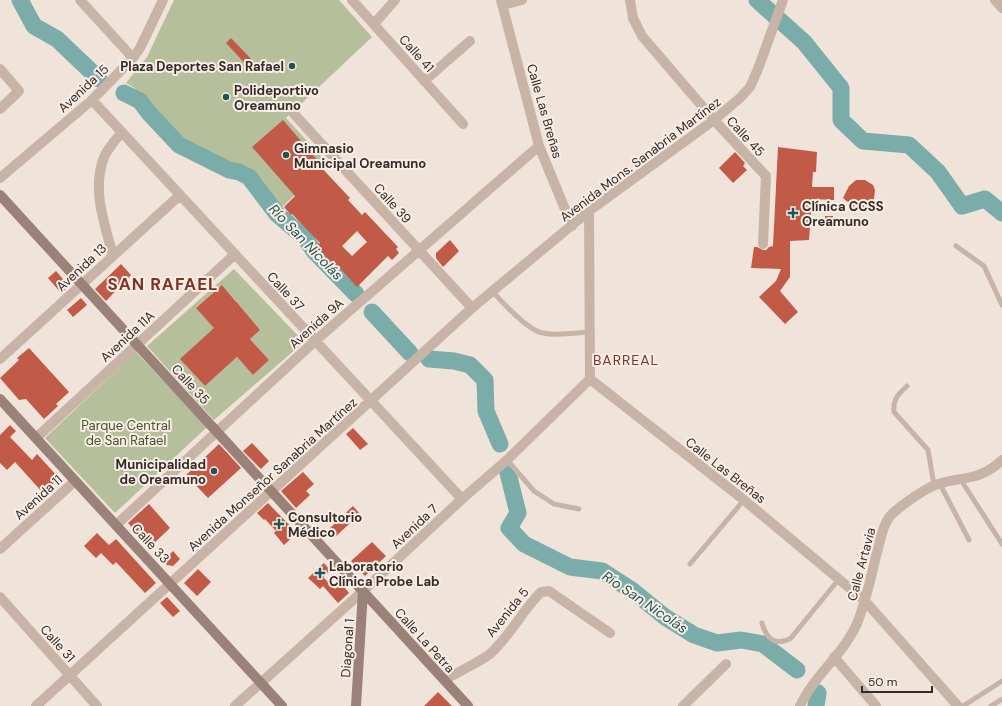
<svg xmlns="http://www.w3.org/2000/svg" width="1002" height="706" viewBox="0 0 1002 706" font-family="'DM Sans',sans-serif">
	<rect width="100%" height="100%" fill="#f0e4da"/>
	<path fill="#b6bf9b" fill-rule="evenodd" d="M 174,0 L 339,0 L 372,37 L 286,118 L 328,164 L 282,207 L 247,167 L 214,159 L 184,141 L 153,107 L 133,87 L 126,83 L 147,57 Z
		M 234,269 L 304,342 L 214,420 L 147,346 ZM 222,285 L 236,301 L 227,309 L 240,308 L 260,330 L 250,339 L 269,360 L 253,375 L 237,357 L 205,386 L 181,359 L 229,315 L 196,308 Z
		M 136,352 L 207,427 L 115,513 L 45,438 Z"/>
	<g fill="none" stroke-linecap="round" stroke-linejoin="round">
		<path stroke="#7aacaa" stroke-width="17" d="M 20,0 L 34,26 L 57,39 L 99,79
			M 757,0 L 804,42 L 841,88 L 841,120 L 863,141 L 909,145 L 938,172 L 962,206 L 985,199 L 1002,213
			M 124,93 L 140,101 L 149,113 L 179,145 L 229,170 L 239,172 L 249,177 L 277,214 L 305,238 L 314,251 L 356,294
			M 372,312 L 410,353
			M 429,359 L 454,361 L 470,365 L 485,380 L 486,411 L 500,444
			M 507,469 L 518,513 L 509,528 L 524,544 L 570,567 L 602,571 L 633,591 L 665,617 L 694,635 L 717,643 L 741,640 L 763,644 L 797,670
			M 816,706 L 818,693"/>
	</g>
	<path fill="#c15b47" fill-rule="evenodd" d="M 231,38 L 255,63 L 250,69 L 226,43 Z
		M 283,120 L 320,163 L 318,164 L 350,198 L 348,200 L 362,215 L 365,212 L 398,247 L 396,249 L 399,253 L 392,260 L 388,256 L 357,287 L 338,266 L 336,268 L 316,246 L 320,243 L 292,214 L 291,215 L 284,207 L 295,196 L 252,147 ZM 357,231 L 367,242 L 352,256 L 342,246 Z
		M 778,147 L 817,152 L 816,172 L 813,172 L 812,187 L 834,187 L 834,200 L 812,199 L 809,240 L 790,241 L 790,277 L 780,291 L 798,312 L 785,324 L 759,297 L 776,281 L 781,269 L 751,268 L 754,247 L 757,247 L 763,250 L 766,250 L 769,247 L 773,246 Z
		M 735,152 L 745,163 L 743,166 L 747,170 L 733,183 L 719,168 Z
		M 856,180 L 865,180 L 873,185 L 875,190 L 874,199 L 872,203 L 863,208 L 854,207 L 843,198 L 849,186 Z
		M 825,216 L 833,216 L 833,225 L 825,225 Z
		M 450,240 L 459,251 L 443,267 L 436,258 L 436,253 Z
		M 121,264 L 131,275 L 106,301 L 95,289 Z
		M 56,271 L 69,286 L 61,293 L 48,278 Z
		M 222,285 L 260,330 L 250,339 L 269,360 L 253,375 L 237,357 L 205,386 L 180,359 L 214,328 L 196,308 Z
		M 81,298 L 87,305 L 73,317 L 67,310 Z
		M 29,348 L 69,392 L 56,404 L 58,406 L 44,419 L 26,399 L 19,400 L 0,378 L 19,360 L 17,358 Z
		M 10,425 L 16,431 L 10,437 L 32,460 L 37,454 L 59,478 L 43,493 L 15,462 L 7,470 L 0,463 L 0,435 Z
		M 353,428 L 368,444 L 360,450 L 346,434 Z
		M 252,443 L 269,461 L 261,469 L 243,451 Z
		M 219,444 L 241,468 L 208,498 L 186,475 Z
		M 303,472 L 314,484 L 306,491 L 310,495 L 296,508 L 281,491 Z
		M 268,503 L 297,533 L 284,545 L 274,533 L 276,531 L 265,519 L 264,520 L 257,513 Z
		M 149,504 L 170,528 L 150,547 L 128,523 Z
		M 353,506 L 360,514 L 334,538 L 331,538 L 326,532 Z
		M 97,533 L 109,545 L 116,539 L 156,583 L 145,593 L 116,562 L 113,565 L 101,553 L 96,558 L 84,546 Z
		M 372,542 L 386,556 L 365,576 L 351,561 Z
		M 173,551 L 180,559 L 173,566 L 167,565 L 163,561 Z
		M 324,563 L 330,570 L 323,577 L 335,589 L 341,583 L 349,593 L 338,603 L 323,586 L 320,589 L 308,578 Z
		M 198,569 L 211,582 L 197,596 L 184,583 Z
		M 167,597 L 180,611 L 173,617 L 160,603 Z
		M 438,692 L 452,706 L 424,706 Z"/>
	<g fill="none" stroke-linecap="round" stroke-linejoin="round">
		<path stroke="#c8b3a7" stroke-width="5" d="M 956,246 L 984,266 L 1002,305
			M 493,292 C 503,303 528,331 543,333 C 555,336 576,333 590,332
			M 907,386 C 898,395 893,398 894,412 L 928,450 L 934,485
			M 507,460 L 534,491 L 554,504 L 579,509
			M 961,480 L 1002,544
			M 940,484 L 969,540
			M 690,564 L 744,500
			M 762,623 C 766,638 775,647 791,638 L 839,579
			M 963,706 L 1002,681
			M 991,706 L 1002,699"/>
		<path stroke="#c8b3a7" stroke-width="10" d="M 80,0 L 133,58
			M 352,0 L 463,124
			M 501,0 L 539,146 L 572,226
			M 630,0 L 633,18 L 642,36 L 714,120 L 766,176 L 763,244
			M 995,0 L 1002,8
			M 502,5 L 522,0
			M 374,24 L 395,0
			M 0,69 L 19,91 L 0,109
			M 424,81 L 470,41
			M 92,100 L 462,499
			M 294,114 L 472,308
			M 0,178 L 92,100 L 133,58 L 140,48 L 163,0
			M 589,211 L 590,379
			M 113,255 C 104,223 91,187 105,155 C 109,147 116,139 122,132
			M 0,359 L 180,195
			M 590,379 L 744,500 L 865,601 L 958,706
			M 36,438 L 235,254
			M 116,525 L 315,341 L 539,146
			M 0,549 L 75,481
			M 0,597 L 97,706
			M 834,657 L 876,706
			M 444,680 C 457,673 479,662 490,654 C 510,636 522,611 541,592 L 549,591 L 610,633
			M 36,706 L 472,308 L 589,211 L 714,120 L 740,98 L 750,87 L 758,69 L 783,0
			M 235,706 L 363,591 L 462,499 L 507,460 L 590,379
			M 683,706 L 726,664
			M 800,706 C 814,675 846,652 858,621 C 866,600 871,578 876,556 C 880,543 882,524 892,514 C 902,505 925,488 938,484 C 964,476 980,481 1002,460"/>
		<path stroke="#9b8278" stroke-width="10" d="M 0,195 L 468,706
			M 0,399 L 282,706
			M 356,706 L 363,591"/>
	</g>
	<g fill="#1e5453" stroke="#f8eee6" stroke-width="1.5">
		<circle cx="292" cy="66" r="4"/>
		<circle cx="226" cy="97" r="4"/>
		<circle cx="286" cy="155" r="4"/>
		<path d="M791 207h4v4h4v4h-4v4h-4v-4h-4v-4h4z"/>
		<circle cx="214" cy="471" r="4"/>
		<path d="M277 518h4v4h4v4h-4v4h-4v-4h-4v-4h4z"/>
		<path d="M318 567h4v4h4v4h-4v4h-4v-4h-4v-4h4z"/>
	</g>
	<g text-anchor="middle" stroke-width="4" stroke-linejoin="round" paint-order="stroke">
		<g font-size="13" fill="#342a27" stroke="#f8eee6">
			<text transform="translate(417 53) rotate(48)" y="5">Calle 41</text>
			<text transform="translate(83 88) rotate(-43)" y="5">Avenida 15</text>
			<text transform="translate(545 111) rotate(74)" y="5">Calle Las Breñas</text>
			<text transform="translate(746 136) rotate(47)" y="5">Calle 45</text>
			<text transform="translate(640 159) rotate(-37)" y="5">Avenida Mons. Sanabria Martínez</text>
			<text transform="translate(393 203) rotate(48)" y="5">Calle 39</text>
			<text transform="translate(81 267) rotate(-43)" y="5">Avenida 13</text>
			<text transform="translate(286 291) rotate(47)" y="5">Calle 37</text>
			<text transform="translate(316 323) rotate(-42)" y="5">Avenida 9A</text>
			<text transform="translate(127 336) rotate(-43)" y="5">Avenida 11A</text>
			<text transform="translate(191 384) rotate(47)" y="5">Calle 35</text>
			<text transform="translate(726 470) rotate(38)" y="5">Calle Las Breñas</text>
			<text transform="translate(272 474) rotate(-42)" y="5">Avenida Monseñor Sanabria Martínez</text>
			<text transform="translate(38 497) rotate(-42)" y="5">Avenida 11</text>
			<text transform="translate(414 526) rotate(-43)" y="5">Avenida 7</text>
			<text transform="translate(151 543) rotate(47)" y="5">Calle 33</text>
			<text transform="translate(861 564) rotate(-75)" y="5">Calle Artavia</text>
			<text transform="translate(507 612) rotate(-51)" y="5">Avenida 5</text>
			<text transform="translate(425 640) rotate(48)" y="5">Calle La Petra</text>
			<text transform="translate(58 643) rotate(48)" y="5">Calle 31</text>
			<text transform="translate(347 648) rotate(-86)" y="5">Diagonal 1</text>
		</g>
		<g font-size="13" font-weight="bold" fill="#342a27" stroke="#f8eee6" text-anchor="start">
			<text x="284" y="71" text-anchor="end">Plaza Deportes San Rafael</text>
			<text x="234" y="95">Polideportivo<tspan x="234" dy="15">Oreamuno</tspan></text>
			<text x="294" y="153">Gimnasio<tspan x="294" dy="15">Municipal Oreamuno</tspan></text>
			<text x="802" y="211">Clínica CCSS<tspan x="802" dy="15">Oreamuno</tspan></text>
			<text x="206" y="469" text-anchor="end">Municipalidad<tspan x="206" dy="15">de Oreamuno</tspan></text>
			<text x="288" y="522">Consultorio<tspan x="288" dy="15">Médico</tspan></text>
			<text x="329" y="571">Laboratorio<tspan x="329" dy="15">Clínica Probe Lab</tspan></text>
		</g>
		<g font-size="13" fill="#47522c" stroke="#f8eee6">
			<text x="126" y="430">Parque Central<tspan x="126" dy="15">de San Rafael</tspan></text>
		</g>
		<g font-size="14" font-style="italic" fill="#1e5453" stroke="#f8eee6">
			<text transform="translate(306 242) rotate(46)" y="5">Río San Nicolás</text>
			<text transform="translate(645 602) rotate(34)" y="5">Río San Nicolás</text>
		</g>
		<g font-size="14" letter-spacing="1" fill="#803223" stroke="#f8eee6">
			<text x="626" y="365">BARREAL</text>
		</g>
		<g font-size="17" font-weight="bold" letter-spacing="1" fill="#803223" stroke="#f8eee6">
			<text x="163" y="290">SAN RAFAEL</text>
		</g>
	</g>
	<path d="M862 686v6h70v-6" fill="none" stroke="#342a27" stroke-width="2"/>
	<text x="868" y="686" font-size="12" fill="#342a27" stroke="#f8eee6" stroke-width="3" paint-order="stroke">50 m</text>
</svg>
